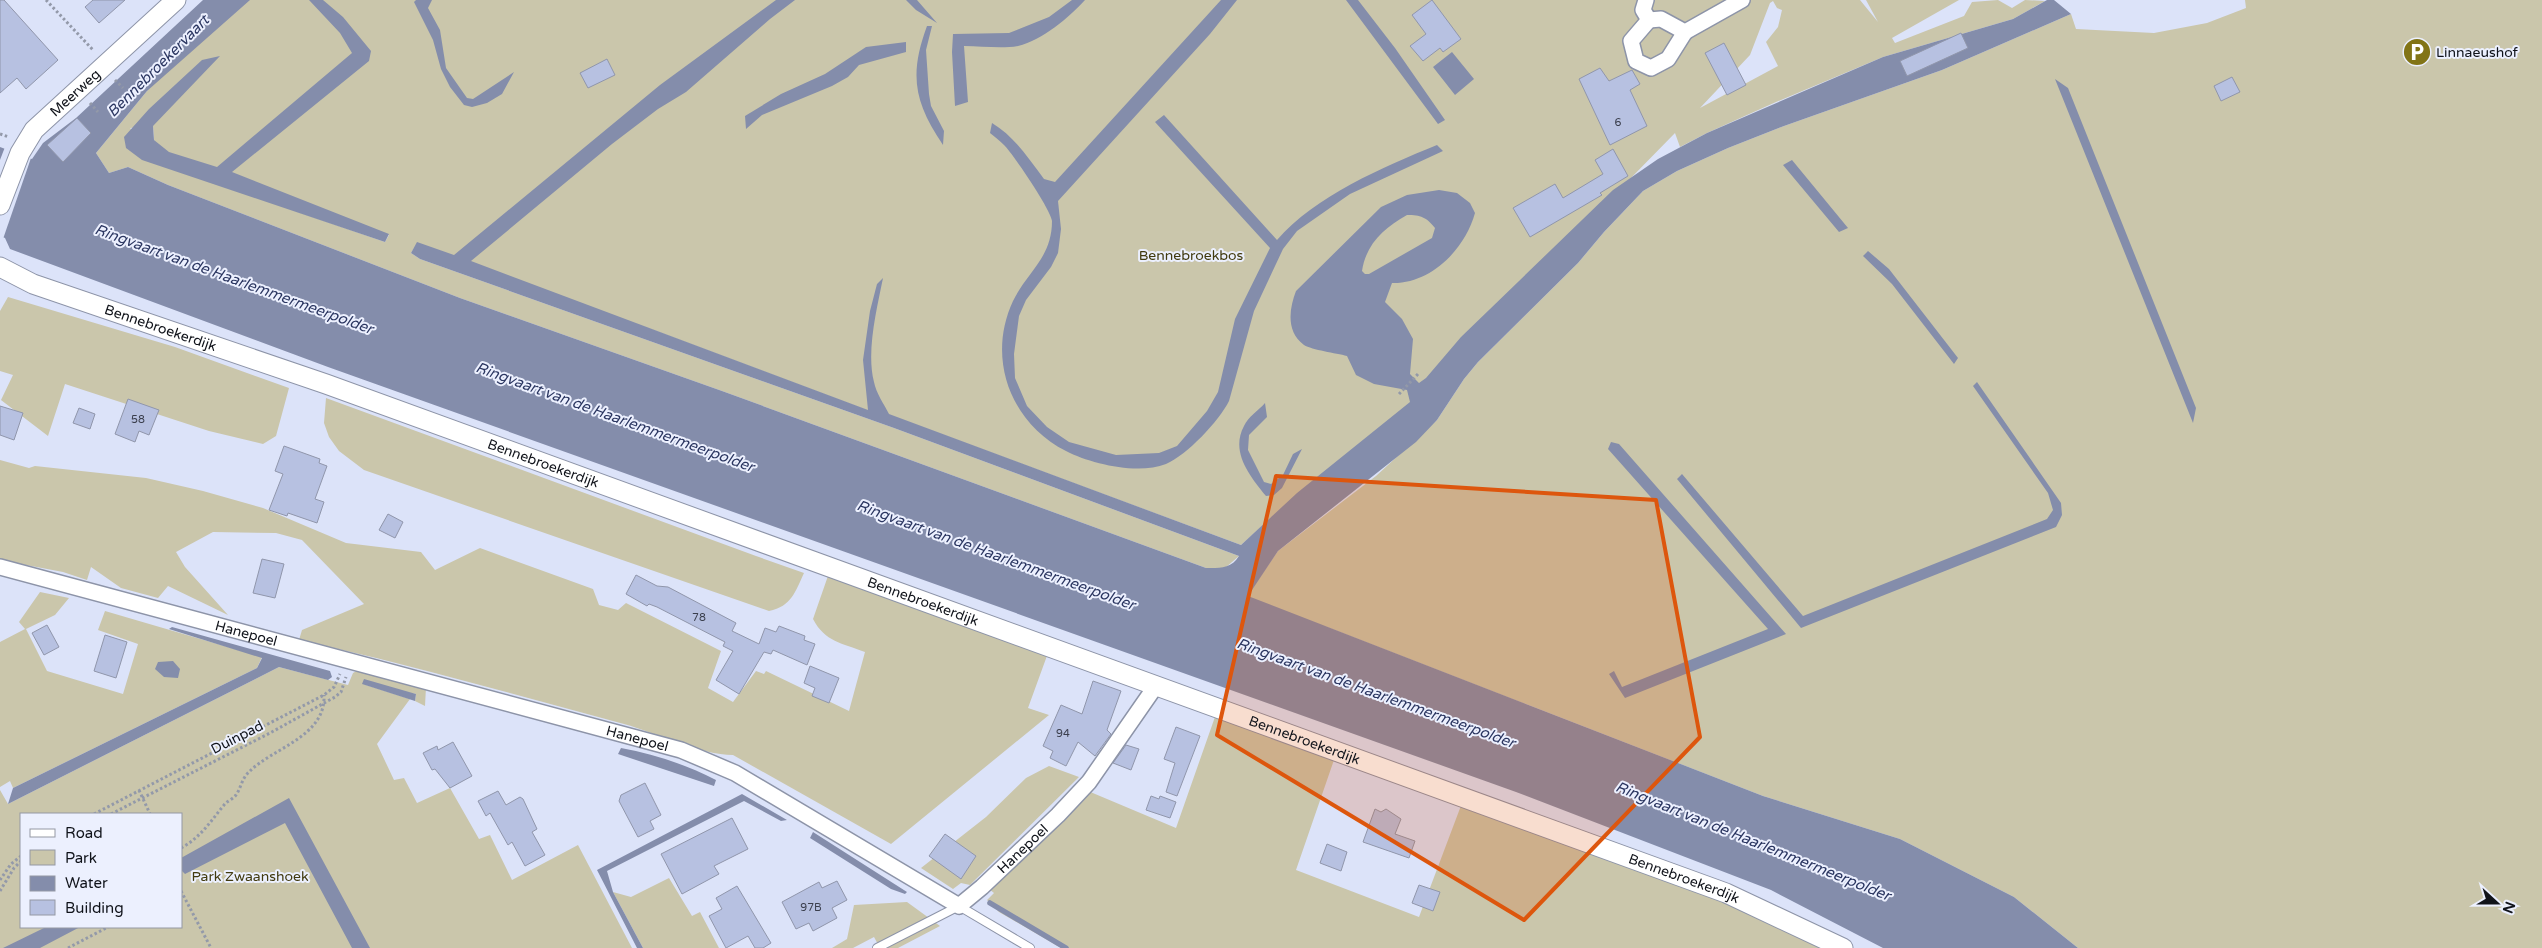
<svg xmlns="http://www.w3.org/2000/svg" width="2542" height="948" viewBox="0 0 2542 948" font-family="'Varela Round',sans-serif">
	<rect width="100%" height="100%" fill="#dce3f9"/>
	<path fill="#cac6ab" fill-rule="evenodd" d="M 232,0 L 1860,0 L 1878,22 L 1866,0 L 1959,0 L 1892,38 L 1895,43 L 1964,16 L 1972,2 L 1998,0 L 2012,8 L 2025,0 L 2045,1 L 2013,19 L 1883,57 L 1776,102 L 1707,133 L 1680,147 L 1675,133 L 1383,431 L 1284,506 L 1241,545 L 868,407 L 869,411 L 656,331 L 416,245 L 411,253 L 420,259 L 894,428 L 1239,556 L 1225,568 L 1206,568 L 722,391 L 460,298 L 168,185 L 128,167 L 109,173 L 96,153 L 147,91 ZM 1773,1 L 1777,8 L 1782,10 L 1778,27 L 1766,42 L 1778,66 L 1700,108 L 1750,55 L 1770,3 ZM 153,126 L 154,140 L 162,153 L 389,235 L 385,242 L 176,170 L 130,128 Z
		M 2245,0 L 2542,0 L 2542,948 L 2078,948 L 2014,897 L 1900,839 L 1763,796 L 1327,627 L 1253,604 L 1247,596 L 1278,551 L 1376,476 L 1437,420 L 1464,379 L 1478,362 L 1578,263 L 1604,232 L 1643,191 L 1677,171 L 1728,148 L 1784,126 L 1942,70 L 2071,14 L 2076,29 L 2154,33 L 2207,23 L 2246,8 Z
		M 8,297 L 175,347 L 289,388 L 276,436 L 263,444 L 209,431 L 65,384 L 48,436 L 1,400 L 13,375 L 0,371 L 0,311 Z
		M 326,398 L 756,556 L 804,573 C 795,592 792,606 769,611 L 364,470 L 339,451 L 329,437 L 324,423 Z
		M 0,460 L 29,468 L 35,466 L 146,478 L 203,491 L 263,508 L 346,543 L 421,552 L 435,570 L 480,548 L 593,589 L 599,605 L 618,610 L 626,603 L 721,651 L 708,688 L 733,702 L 756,671 L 764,674 L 766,671 L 849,711 L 865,652 C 842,643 825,642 813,619 L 829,573 L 1048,653 L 1028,708 L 1049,715 L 891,844 L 733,755 C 701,755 657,733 624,724 C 516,695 408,664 299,640 L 302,630 L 364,604 L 302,540 L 276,533 L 213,532 L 176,552 L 185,567 L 228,615 L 168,586 L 158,598 L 121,588 L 91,567 L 87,580 L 63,572 L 0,560 Z
		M 40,592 L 69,598 L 55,615 L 26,629 L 47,671 L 123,694 L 138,644 L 98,630 L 105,611 L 262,657 L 257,668 L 13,788 L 10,781 L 0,787 L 0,642 L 25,629 L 19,622 Z
		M 279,667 L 348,685 L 353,673 L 362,668 L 426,687 L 425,706 L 415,701 L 416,694 L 363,684 L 410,699 L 377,744 L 394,780 L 404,778 L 417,803 L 450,788 L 479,839 L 490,835 L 512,880 L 578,845 L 632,948 L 0,948 L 0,790 L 8,804 ZM 21,814 L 181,814 L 181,927 L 21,927 Z
		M 1216,714 L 1335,757 L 1296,870 L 1419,917 L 1462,803 L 1737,903 L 1833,948 L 1061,948 L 999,912 L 987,900 L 994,893 L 989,889 L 1075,808 L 1088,791 L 1176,828 Z
		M 1049,766 L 1079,777 L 970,885 L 961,883 L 953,889 L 921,868 L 986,817 L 1026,778 Z
		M 669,878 L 692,916 L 700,912 L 719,948 L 643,948 L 613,892 L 631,897 Z
		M 907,902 L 940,926 L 898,948 L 880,948 L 874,937 L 853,948 L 832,948 L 847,939 L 854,905 Z"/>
	<path fill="#848dab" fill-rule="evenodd" d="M 203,0 L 250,0 L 147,91 L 96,153 L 109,173 L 128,167 L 168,185 L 460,298 L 722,391 L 1206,568 C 1219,568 1231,569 1239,556 L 894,428 L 420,259 L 411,253 L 417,242 L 454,255 L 660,85 L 776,0 L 795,0 L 770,19 L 686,92 L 658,109 L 612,144 L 471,261 L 868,410 L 863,360 L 870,311 L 877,284 L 883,278 C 877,308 866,352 874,382 C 876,393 884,404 889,414 L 1241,545 L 1297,493 L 1410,402 L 1407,390 L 1374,384 L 1356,375 L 1347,356 C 1336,353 1312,350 1304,345 C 1286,332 1289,309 1296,291 L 1381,207 L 1407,195 L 1439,190 L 1457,193 L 1470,203 L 1475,213 C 1465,249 1431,284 1392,283 L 1385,302 L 1402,319 L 1413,339 L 1410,374 L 1419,383 L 1426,378 L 1461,337 L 1613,190 L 1658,159 L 1707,133 L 1883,57 L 2013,19 L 2047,0 L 2054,0 L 2071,14 L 1942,70 L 1784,126 L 1728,148 L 1677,171 L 1643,191 L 1604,232 L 1578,263 L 1478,362 L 1464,379 L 1437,420 L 1416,442 L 1278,551 L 1248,596 L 1763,796 L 1900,839 L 2014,897 L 2078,948 L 1883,948 L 1771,890 L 1516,792 L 328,367 L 10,249 L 5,238 L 0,236 L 0,147 L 32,159 L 43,143 L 76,118 ZM 1407,215 C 1421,215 1426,217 1435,228 L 1432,238 L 1369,274 L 1365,274 L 1362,271 C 1366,244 1384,228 1407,215 Z
		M 309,0 L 323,0 L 343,17 L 371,51 L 369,61 L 232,172 L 389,234 L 385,242 L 142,160 L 126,148 L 124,137 L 149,109 L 202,60 L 220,56 L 153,126 L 154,140 L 169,152 L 217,167 L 352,53 L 340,33 Z
		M 416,0 L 432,0 L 428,8 L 440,30 L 446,68 L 467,98 L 473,99 L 514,72 L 502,94 L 487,103 L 472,107 L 464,105 L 450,87 L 441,69 L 433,40 L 414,2 Z
		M 906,0 L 917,0 L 937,23 L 916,10 Z
		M 1072,0 L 1085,0 C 1068,18 1043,40 1018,46 C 1001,49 982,46 964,46 L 968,102 L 955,106 L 952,52 L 953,34 L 1009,33 L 1049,17 Z
		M 1221,0 L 1237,0 L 1210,34 L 1058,201 L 1061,229 L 1058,253 L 1051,267 L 1026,300 L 1019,316 L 1014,354 L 1015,378 L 1027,406 L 1047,427 L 1069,442 L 1116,455 L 1159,453 L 1177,446 L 1207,411 L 1218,392 L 1235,319 L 1270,248 L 1155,122 L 1164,115 L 1277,240 C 1315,196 1383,167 1437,145 L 1443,151 L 1350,194 L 1297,231 L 1283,249 L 1254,311 L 1229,401 C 1219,421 1187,455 1166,464 C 1138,475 1091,464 1066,451 C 1011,423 986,359 1013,301 C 1027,272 1052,258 1052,221 C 1051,210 1014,155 1004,145 C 1000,141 995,137 990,133 L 992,123 C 1015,137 1028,158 1044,179 L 1055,182 Z
		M 1346,0 L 1358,0 L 1395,48 L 1445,120 L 1438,124 Z
		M 927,26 L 932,26 L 926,50 L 929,94 L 931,106 L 944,131 L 943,145 C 914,102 909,75 927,26 Z
		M 906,42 L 906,52 L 859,65 L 848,77 L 832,86 L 762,115 L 746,129 L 745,116 L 781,94 L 825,74 L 866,47 Z
		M 1452,52 L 1474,79 L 1455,95 L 1433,67 Z
		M 2055,79 L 2068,88 L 2196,408 L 2193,423 Z
		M 1792,160 L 1848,228 L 1839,232 L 1783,165 Z
		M 1868,251 L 1889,269 L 1958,358 L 1954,364 L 1892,284 L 1863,256 Z
		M 1977,382 L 2061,503 L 2062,515 L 2056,527 L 1801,628 L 1677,479 L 1682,474 L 1803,616 L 2047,519 L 2053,510 L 2048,493 L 1973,386 Z
		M 1265,403 L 1267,417 L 1249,435 L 1248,450 L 1264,482 L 1271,484 L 1283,475 L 1293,454 L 1302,449 L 1282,488 L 1274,495 L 1266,496 C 1250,476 1230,452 1244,426 C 1248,417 1259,410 1265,403 Z
		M 1611,442 L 1619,444 L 1786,634 L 1625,698 L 1609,674 L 1614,671 L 1622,687 L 1768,629 L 1608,449 Z
		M 172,627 L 330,671 L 332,677 L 328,680 L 279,667 L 8,804 L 13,788 L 257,668 L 262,658 L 169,629 Z
		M 173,661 L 180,669 L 178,678 L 164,677 L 155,669 L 158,662 Z
		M 364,679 L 416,694 L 415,701 L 362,684 Z
		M 621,748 C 654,754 687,765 716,780 L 714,786 L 618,754 Z
		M 742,794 L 787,820 L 781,821 L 744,801 L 607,871 L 613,892 L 643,948 L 637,948 L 597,870 Z
		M 289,798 L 370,948 L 352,948 L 285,823 L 185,874 L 181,870 L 181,858 Z
		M 813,832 L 907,892 L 905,894 L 891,889 L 810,838 Z
		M 46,927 L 80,927 L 40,948 L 3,948 Z"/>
	<path fill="#dce3f9" d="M 5,147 L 31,158 L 3,239 L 0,238 L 0,160 Z"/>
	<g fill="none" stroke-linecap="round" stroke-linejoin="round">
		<path stroke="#848dab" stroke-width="5.5" d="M 990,903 L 1066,948"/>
	</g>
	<path fill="#b7c1e1" stroke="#9096ab" d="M 0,0 L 4,0 L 58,60 L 26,89 L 17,78 L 0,93 Z
		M 93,0 L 125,0 L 99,23 L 85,7 Z
		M 1432,0 L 1461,39 L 1443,52 L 1440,48 L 1423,61 L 1410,46 L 1426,34 L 1412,15 Z
		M 1961,33 L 1968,48 L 1907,76 L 1900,61 Z
		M 1724,43 L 1746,85 L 1727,95 L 1705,53 Z
		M 607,59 L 615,75 L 588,88 L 580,73 Z
		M 1600,68 L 1609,81 L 1632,70 L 1640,84 L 1630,90 L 1647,126 L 1610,145 L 1579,79 Z
		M 2232,77 L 2240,92 L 2221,101 L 2214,86 Z
		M 77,118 L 91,133 L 63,162 L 47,145 Z
		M 1613,149 L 1628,176 L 1600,193 L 1602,195 L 1530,237 L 1513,208 L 1555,184 L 1563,198 L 1603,174 L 1595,160 Z
		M 128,399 L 159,410 L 149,435 L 139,431 L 135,442 L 115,434 Z
		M 0,406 L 23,413 L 14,440 L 0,435 Z
		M 79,408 L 95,414 L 90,429 L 73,423 Z
		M 284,446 L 320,459 L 319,463 L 327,466 L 315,499 L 324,502 L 317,523 L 288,513 L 287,516 L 269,510 L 283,474 L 275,471 Z
		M 388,514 L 403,522 L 395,538 L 379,530 Z
		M 262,559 L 284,564 L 275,598 L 253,593 Z
		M 636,575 L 657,586 L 668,587 L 736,623 L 732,631 L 759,644 L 765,628 L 776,632 L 779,626 L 805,636 L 804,640 L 815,644 L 807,665 L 773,650 L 771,654 L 764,652 L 739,694 L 716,680 L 733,651 L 723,646 L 725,642 L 657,607 L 649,604 L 647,606 L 626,594 Z
		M 47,625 L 59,647 L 44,655 L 32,633 Z
		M 105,635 L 127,642 L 116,678 L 94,671 Z
		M 810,666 L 839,678 L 829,703 L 812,696 L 815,688 L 804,683 Z
		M 1093,681 L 1121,691 L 1107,730 L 1111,734 L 1095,756 L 1078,742 L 1066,766 L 1050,758 L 1053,751 L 1043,746 L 1061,705 L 1082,714 Z
		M 1176,727 L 1200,736 L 1177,796 L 1166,792 L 1175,763 L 1164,759 Z
		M 453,742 L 472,776 L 450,788 L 435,769 L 432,770 L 423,753 L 437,746 L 438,750 Z
		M 1126,745 L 1139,749 L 1131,770 L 1113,763 Z
		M 645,783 L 661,815 L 650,821 L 654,829 L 638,837 L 619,801 L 621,795 Z
		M 498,791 L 506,805 L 520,797 L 523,799 L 537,829 L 532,832 L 545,855 L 525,866 L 512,842 L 508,845 L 490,813 L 486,816 L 478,801 Z
		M 1151,796 L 1159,799 L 1160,796 L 1176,802 L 1170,818 L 1146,810 Z
		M 1375,809 L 1381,812 L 1386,809 L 1401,819 L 1395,834 L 1415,841 L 1409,858 L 1363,842 Z
		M 732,818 L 748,849 L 714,866 L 719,874 L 682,894 L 661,854 Z
		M 945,834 L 976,856 L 961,879 L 929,856 Z
		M 1327,844 L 1347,852 L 1341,871 L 1320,863 Z
		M 837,881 L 847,900 L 832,908 L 837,918 L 813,931 L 809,923 L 796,929 L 782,902 L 819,882 L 822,888 Z
		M 1419,885 L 1440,892 L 1433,911 L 1412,903 Z
		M 737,886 L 771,943 L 763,948 L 755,948 L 748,936 L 726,948 L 709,916 L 722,909 L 716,898 Z"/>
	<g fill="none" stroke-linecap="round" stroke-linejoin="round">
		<defs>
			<path id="service" d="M 877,948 L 959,906 L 1030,948"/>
			<g id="minor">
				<path d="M 1646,0 L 1643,10 L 1649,20 L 1661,19 L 1685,32 L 1742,0"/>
				<path d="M 1649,20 L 1631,41 L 1636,61 L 1651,68 L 1668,59 L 1685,32"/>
				<path id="s1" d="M 0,567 L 681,750 L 735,773 L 959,906 L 982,887 L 1058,815 L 1089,782 L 1155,687"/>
			</g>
			<g id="tertiary">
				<path id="s2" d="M 0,205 L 20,153 L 34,130 L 176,0"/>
				<path id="s3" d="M 0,267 L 33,284 L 326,384 L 1726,893 L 1843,948"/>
			</g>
		</defs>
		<use href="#service" stroke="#8d94a8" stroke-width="10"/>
		<use href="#minor" stroke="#8d94a8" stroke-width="18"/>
		<use href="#tertiary" stroke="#8d94a8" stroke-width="21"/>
		<path stroke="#9399a9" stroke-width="3" stroke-dasharray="2.5 2.5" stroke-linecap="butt" d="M 46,0 L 94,51
			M 115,80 L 123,88
			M 90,103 L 98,112
			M 0,134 L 9,137
			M 1399,394 L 1419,373
			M 139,790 L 150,814
			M 94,814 L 324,695 L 334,687 L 340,674
			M 111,814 L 270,733 L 335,697 L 341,692 L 346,677
			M 181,848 C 200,838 211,821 224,805 C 227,801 233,799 236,795 C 241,788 242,778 249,772 C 272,748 326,737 324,695
			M 0,880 L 11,864 L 21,856
			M 0,891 L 14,868 L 21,861
			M 181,891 L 211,948
			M 68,948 L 108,927"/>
		<use href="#service" stroke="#fff" stroke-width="8"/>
		<use href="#minor" stroke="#fff" stroke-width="15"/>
		<use href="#tertiary" stroke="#fff" stroke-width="19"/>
	</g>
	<path fill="#dd560d" fill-opacity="0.2" stroke="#dd560d" stroke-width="4" stroke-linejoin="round" d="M 1276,476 L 1656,500 L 1700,737 L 1524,920 L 1217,735 Z"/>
	<defs>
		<symbol id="parking-disc" viewBox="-11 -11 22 22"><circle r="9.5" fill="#827416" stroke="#ecf0fe"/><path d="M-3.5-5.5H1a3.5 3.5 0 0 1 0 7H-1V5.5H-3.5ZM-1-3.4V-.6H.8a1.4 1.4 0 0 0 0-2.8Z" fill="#fff"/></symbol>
	</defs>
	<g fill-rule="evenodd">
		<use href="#parking-disc" x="2401" y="36" width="32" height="32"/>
	</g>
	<g text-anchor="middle" stroke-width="4" stroke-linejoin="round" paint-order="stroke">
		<g font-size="11" fill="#3a3e4c">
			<text x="1618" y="126">6</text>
			<text x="138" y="423">58</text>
			<text x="699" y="621">78</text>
			<text x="1063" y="737">94</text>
			<text x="811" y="911">97B</text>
		</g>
		<g font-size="14" fill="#10131a" stroke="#ecf0fe" text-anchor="start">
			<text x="2436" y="57">Linnaeushof</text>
		</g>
		<g font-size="14" fill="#10131a" stroke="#ecf0fe">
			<text dy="5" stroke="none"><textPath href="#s2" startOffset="138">Meerweg</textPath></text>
			<text dy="5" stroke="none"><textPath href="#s3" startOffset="172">Bennebroekerdijk</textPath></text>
			<text dy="5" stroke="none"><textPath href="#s3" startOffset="578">Bennebroekerdijk</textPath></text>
			<text dy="5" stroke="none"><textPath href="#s3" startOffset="982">Bennebroekerdijk</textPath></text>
			<text dy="5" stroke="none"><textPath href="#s1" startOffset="255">Hanepoel</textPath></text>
			<text transform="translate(237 737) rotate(-27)" y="5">Duinpad</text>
			<text dy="5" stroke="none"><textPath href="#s1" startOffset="660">Hanepoel</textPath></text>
			<text dy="5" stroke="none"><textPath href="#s3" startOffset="1388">Bennebroekerdijk</textPath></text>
			<text dy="5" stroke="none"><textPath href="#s1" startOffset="1110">Hanepoel</textPath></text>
			<text dy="5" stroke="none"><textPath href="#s3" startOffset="1792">Bennebroekerdijk</textPath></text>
		</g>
		<g font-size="14" fill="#413a0f" stroke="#ecf0fe">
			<text x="1191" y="260">Bennebroekbos</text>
			<text x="250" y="881">Park Zwaanshoek</text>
		</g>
		<g font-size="15" font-style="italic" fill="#2b3661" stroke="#ecf0fe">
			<text transform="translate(158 66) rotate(-45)" y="5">Bennebroekervaart</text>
			<text transform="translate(234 279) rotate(20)" y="5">Ringvaart van de Haarlemmermeerpolder</text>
			<text transform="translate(615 417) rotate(20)" y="5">Ringvaart van de Haarlemmermeerpolder</text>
			<text transform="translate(996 555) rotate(20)" y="5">Ringvaart van de Haarlemmermeerpolder</text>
			<text transform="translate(1376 693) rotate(20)" y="5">Ringvaart van de Haarlemmermeerpolder</text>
			<text transform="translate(1753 841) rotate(22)" y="5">Ringvaart van de Haarlemmermeerpolder</text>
		</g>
	</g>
	<rect x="20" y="813" width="162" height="115" fill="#ecf0fe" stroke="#9498a3"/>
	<rect x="30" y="829" width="25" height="8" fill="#ffffff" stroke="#9498a3"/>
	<text x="65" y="838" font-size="15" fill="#10131a">Road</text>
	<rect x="30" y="850" width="25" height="15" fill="#cac6ab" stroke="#9498a3"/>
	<text x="65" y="863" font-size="15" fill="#10131a">Park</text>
	<rect x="30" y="876" width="25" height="15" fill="#848dab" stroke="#9498a3"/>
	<text x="65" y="888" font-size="15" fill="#10131a">Water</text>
	<rect x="30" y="900" width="25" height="15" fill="#b7c1e1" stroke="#9498a3"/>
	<text x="65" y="913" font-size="15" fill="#10131a">Building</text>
	<g transform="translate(2497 903) rotate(111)" stroke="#ecf0fe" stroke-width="4" paint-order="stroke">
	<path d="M0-4L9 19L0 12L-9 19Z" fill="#10131a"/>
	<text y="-8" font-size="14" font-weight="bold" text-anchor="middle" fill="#10131a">N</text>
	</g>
</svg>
